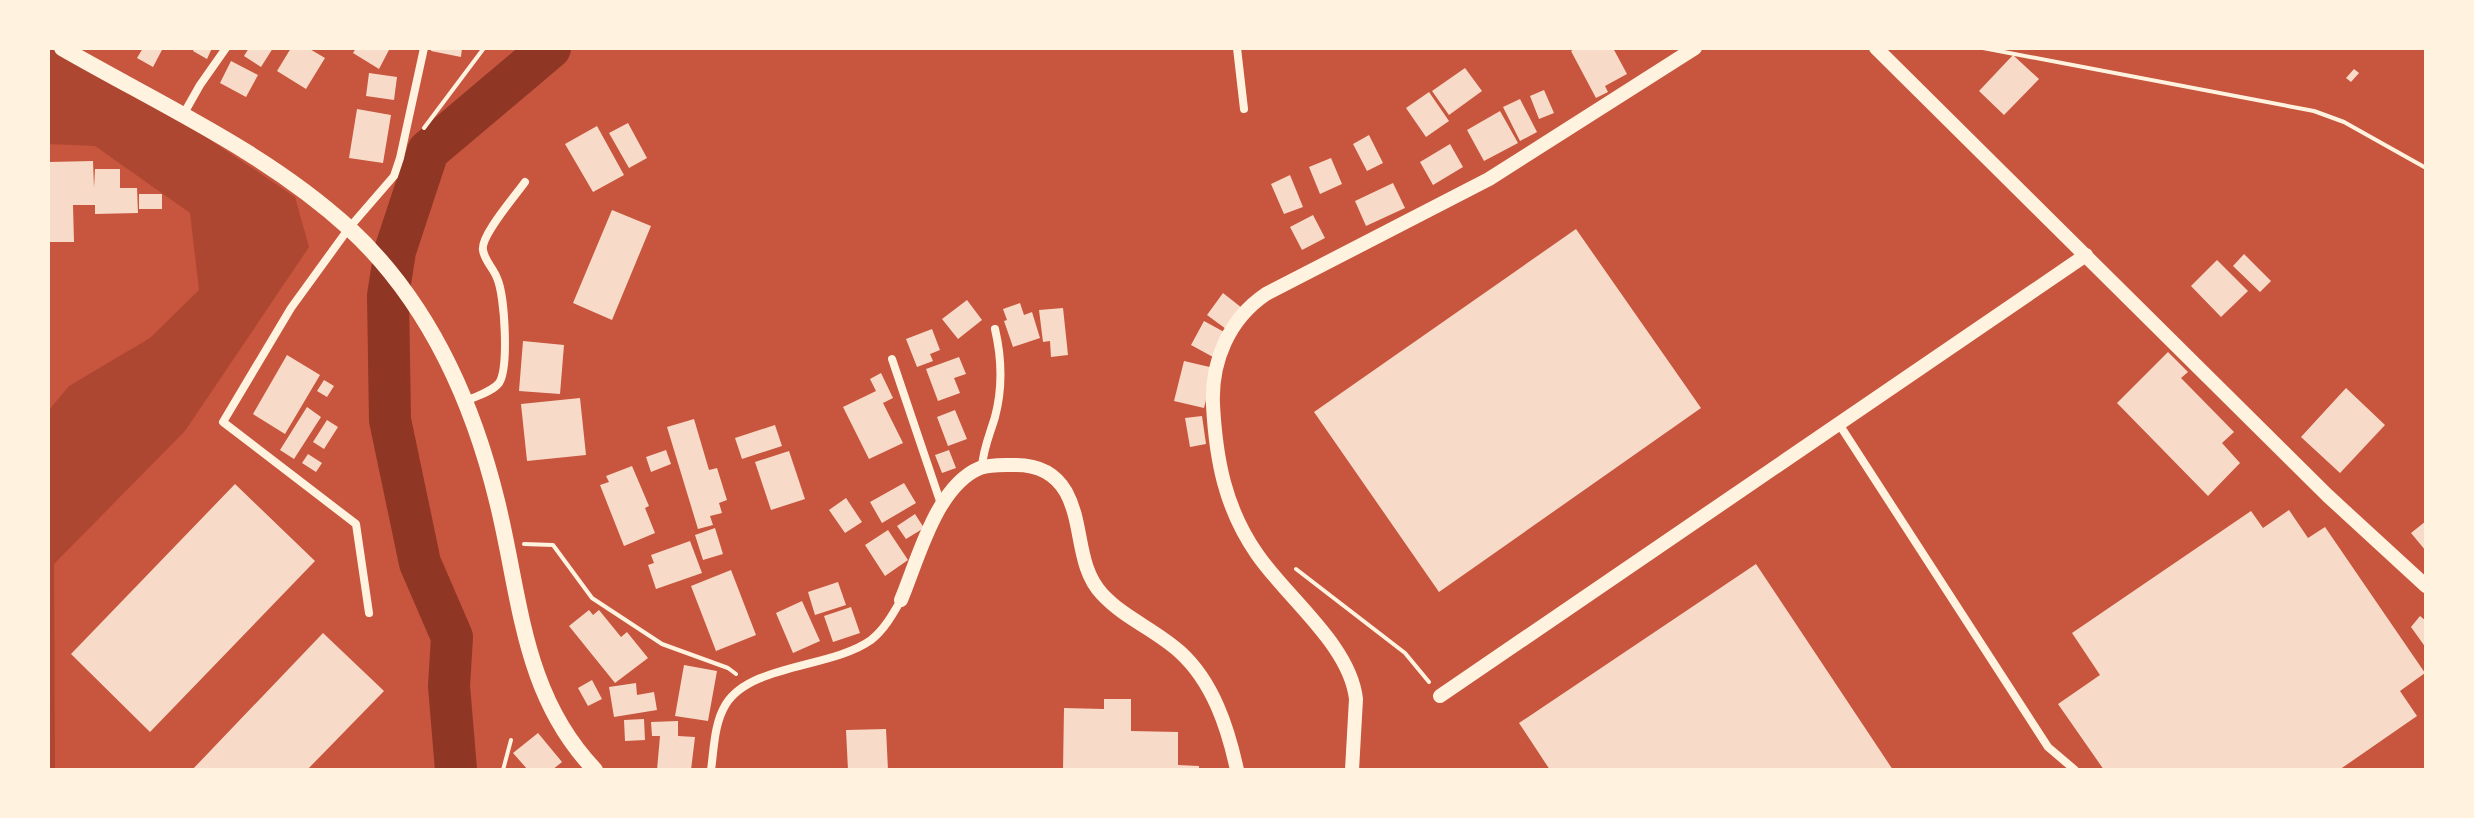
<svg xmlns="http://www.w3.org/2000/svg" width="2474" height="818" viewBox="0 0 2474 818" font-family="Arial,sans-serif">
	<rect width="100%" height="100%" fill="#c8553d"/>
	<path fill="#ae4732" d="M 48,48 L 65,48 L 160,106 L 295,197 L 309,247 L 185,431 L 54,564 L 55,770 L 48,770 L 48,411 L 69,386 L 150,338 L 199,290 L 190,213 L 95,146 L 48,144 Z"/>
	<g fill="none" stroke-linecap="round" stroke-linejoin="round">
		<path stroke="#8f3625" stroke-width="42" d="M 456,770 L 449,686 L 452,637 L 420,563 L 390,420 L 388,296 L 395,251 L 428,151 L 550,48"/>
	</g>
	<path fill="#f7dbc8" d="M 143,48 L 163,48 L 153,67 L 137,58 Z
		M 195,48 L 212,48 L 207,59 L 193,51 Z
		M 249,48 L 273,48 L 261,67 L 244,56 Z
		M 291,48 L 308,48 L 325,58 L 306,89 L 277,71 Z
		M 356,48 L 390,48 L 379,69 L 353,53 Z
		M 432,48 L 462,48 L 461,57 L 431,51 Z
		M 1576,48 L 1613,48 L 1627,74 L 1605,86 L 1608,92 L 1596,98 L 1571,51 Z
		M 2013,55 L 2039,79 L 2004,115 L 1979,91 Z
		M 231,61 L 258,75 L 246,97 L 220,83 Z
		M 1465,68 L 1482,91 L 1449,115 L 1432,91 Z
		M 2354,69 L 2359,73 L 2351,82 L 2346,78 Z
		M 369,73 L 397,77 L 394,100 L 366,96 Z
		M 1544,90 L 1554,113 L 1539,119 L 1530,96 Z
		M 1429,92 L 1449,121 L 1426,137 L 1406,108 Z
		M 1520,99 L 1537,132 L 1520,141 L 1503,107 Z
		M 357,109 L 391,115 L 383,163 L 349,158 Z
		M 1500,111 L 1518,143 L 1484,161 L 1467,130 Z
		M 628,123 L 647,158 L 629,168 L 609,133 Z
		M 597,126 L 624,175 L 593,192 L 565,144 Z
		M 1369,135 L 1383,163 L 1367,171 L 1353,144 Z
		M 1450,144 L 1463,167 L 1433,185 L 1420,162 Z
		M 1331,158 L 1342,184 L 1320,194 L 1309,167 Z
		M 93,161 L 94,188 L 95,169 L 120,169 L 120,188 L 137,188 L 138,213 L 95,214 L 95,205 L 73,205 L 74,242 L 48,242 L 48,162 Z
		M 1290,175 L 1303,207 L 1284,214 L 1271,184 Z
		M 1393,183 L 1405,208 L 1366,226 L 1355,201 Z
		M 139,194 L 162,194 L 162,209 L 139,209 Z
		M 612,210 L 651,226 L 612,320 L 573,303 Z
		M 1313,215 L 1325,238 L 1302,250 L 1290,227 Z
		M 1576,229 L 1701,408 L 1439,592 L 1314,412 Z
		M 2244,254 L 2271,281 L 2260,292 L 2233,266 Z
		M 2217,260 L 2248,291 L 2221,317 L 2191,286 Z
		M 1223,293 L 1242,308 L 1226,329 L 1207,315 Z
		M 967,300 L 982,320 L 958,339 L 942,319 Z
		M 1020,303 L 1024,315 L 1032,312 L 1040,338 L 1013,347 L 1004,321 L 1007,320 L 1003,309 Z
		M 1063,308 L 1068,355 L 1051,357 L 1050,341 L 1043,342 L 1039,310 Z
		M 1204,321 L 1226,333 L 1213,357 L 1191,345 Z
		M 932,329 L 940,350 L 930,354 L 933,361 L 917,367 L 906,339 Z
		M 523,341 L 564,345 L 560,394 L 519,391 Z
		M 2168,352 L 2188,372 L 2181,378 L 2234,432 L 2222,443 L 2240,463 L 2208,496 L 2117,403 Z
		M 287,355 L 320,375 L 285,434 L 253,414 Z
		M 959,357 L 966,374 L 954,378 L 960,393 L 938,401 L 926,369 Z
		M 1184,361 L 1214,368 L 1204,408 L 1174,401 Z
		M 881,373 L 893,398 L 883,403 L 903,443 L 869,459 L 843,407 L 876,391 L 870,379 Z
		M 324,380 L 334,386 L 327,397 L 317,391 Z
		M 2346,388 L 2385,425 L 2340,473 L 2301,437 Z
		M 580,398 L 586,455 L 527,461 L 521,404 Z
		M 307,407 L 321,417 L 294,459 L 280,450 Z
		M 955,410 L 967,439 L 948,446 L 937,417 Z
		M 1202,416 L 1206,444 L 1190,447 L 1185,418 Z
		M 694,419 L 709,470 L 717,468 L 727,500 L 719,503 L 722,513 L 710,516 L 713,525 L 698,529 L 667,427 Z
		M 327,420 L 338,427 L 324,449 L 313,442 Z
		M 775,425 L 782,446 L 742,459 L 735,438 Z
		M 666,450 L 671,464 L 651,472 L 646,457 Z
		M 949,450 L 956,468 L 942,473 L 935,455 Z
		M 789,451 L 805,499 L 771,510 L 755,462 Z
		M 308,454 L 322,463 L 316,472 L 302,463 Z
		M 632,466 L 649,506 L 645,508 L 655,533 L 624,546 L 600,485 L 609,482 L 606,476 Z
		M 904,483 L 916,503 L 882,523 L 870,502 Z
		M 235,484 L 315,561 L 150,732 L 71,654 Z
		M 846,498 L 862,522 L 845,533 L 829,510 Z
		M 2289,510 L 2308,538 L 2325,527 L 2425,673 L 2400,691 L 2417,716 L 2339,770 L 2104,770 L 2058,704 L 2100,675 L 2072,633 L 2251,511 L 2263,528 Z
		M 915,514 L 924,528 L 906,539 L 897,526 Z
		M 2426,521 L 2426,551 L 2411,533 Z
		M 715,528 L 723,554 L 703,560 L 695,535 Z
		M 888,530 L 908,560 L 885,576 L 865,545 Z
		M 690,541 L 702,573 L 656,589 L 648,565 L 654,563 L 651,555 Z
		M 1756,564 L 1893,770 L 1550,770 L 1519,723 Z
		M 731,570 L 756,635 L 716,651 L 691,586 Z
		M 838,582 L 846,605 L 815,615 L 808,592 Z
		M 802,601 L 820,641 L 793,653 L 776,613 Z
		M 851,607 L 860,633 L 833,642 L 824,616 Z
		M 589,610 L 593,615 L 599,610 L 621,637 L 627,632 L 648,658 L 615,683 L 569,626 Z
		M 2420,616 L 2426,621 L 2426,648 L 2411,627 Z
		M 323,633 L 384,691 L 307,770 L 192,770 Z
		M 684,665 L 717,671 L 708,721 L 675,716 Z
		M 592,680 L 602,699 L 588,706 L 578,688 Z
		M 636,683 L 637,695 L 654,692 L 657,710 L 614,717 L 609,687 Z
		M 1104,699 L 1131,699 L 1131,731 L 1178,732 L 1178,765 L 1199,766 L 1199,770 L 1063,770 L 1064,708 L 1104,709 Z
		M 644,719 L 645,740 L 625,741 L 624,720 Z
		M 678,721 L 678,736 L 695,737 L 691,770 L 657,770 L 660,736 L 652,736 L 651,722 Z
		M 886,729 L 888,770 L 848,770 L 846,730 Z
		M 538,733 L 562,762 L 552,770 L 528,770 L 513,753 Z"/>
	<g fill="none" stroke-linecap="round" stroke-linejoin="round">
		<path stroke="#fff3e0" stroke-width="4" d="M 1983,48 L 2314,111 L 2344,122 L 2426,168
			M 424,128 L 484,48
			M 524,544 L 553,545 L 592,598 L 662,644 L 728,668 L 736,674
			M 1296,569 L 1405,653 L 1429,682
			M 503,770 L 511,740"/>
		<path stroke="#fff3e0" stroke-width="8" d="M 1237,48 L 1244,109
			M 183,115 L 200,85 L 226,48
			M 892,359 L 941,504
			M 466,401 C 476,396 492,392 499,383 C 509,368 505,296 497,278 C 494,269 484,260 483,250 C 480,236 516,195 525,182
			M 1839,424 L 2048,747 L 2075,770
			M 982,467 C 983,449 990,434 995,417 C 1003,387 1002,359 995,329
			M 369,613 L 356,524 L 223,422 L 291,308 L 349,228 L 394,176 L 400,158 L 424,48
			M 711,770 C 714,749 714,723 726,704 C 751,664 832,668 871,640 C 884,630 893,614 901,600"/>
		<path stroke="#fff3e0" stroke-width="14" d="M 1876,48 L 2328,496 L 2426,586
			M 901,600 C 918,560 936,486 980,468 C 990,464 1004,465 1016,465 C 1037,465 1055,473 1066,492 C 1084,525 1076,566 1102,594 C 1124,618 1156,630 1180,652 C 1213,682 1228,728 1237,770
			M 1440,696 L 2086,255
			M 1352,770 L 1356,699 C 1350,645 1287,598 1257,554 C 1225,508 1216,460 1213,405 C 1211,361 1229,319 1266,294 L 1489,179 L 1695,48"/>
		<path stroke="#fff3e0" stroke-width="16" d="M 62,48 C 159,104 266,152 349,228 C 428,301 472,399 497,501 C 521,598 522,694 595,770"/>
	</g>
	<rect width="2474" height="818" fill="none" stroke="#fff3e0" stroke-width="100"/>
</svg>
